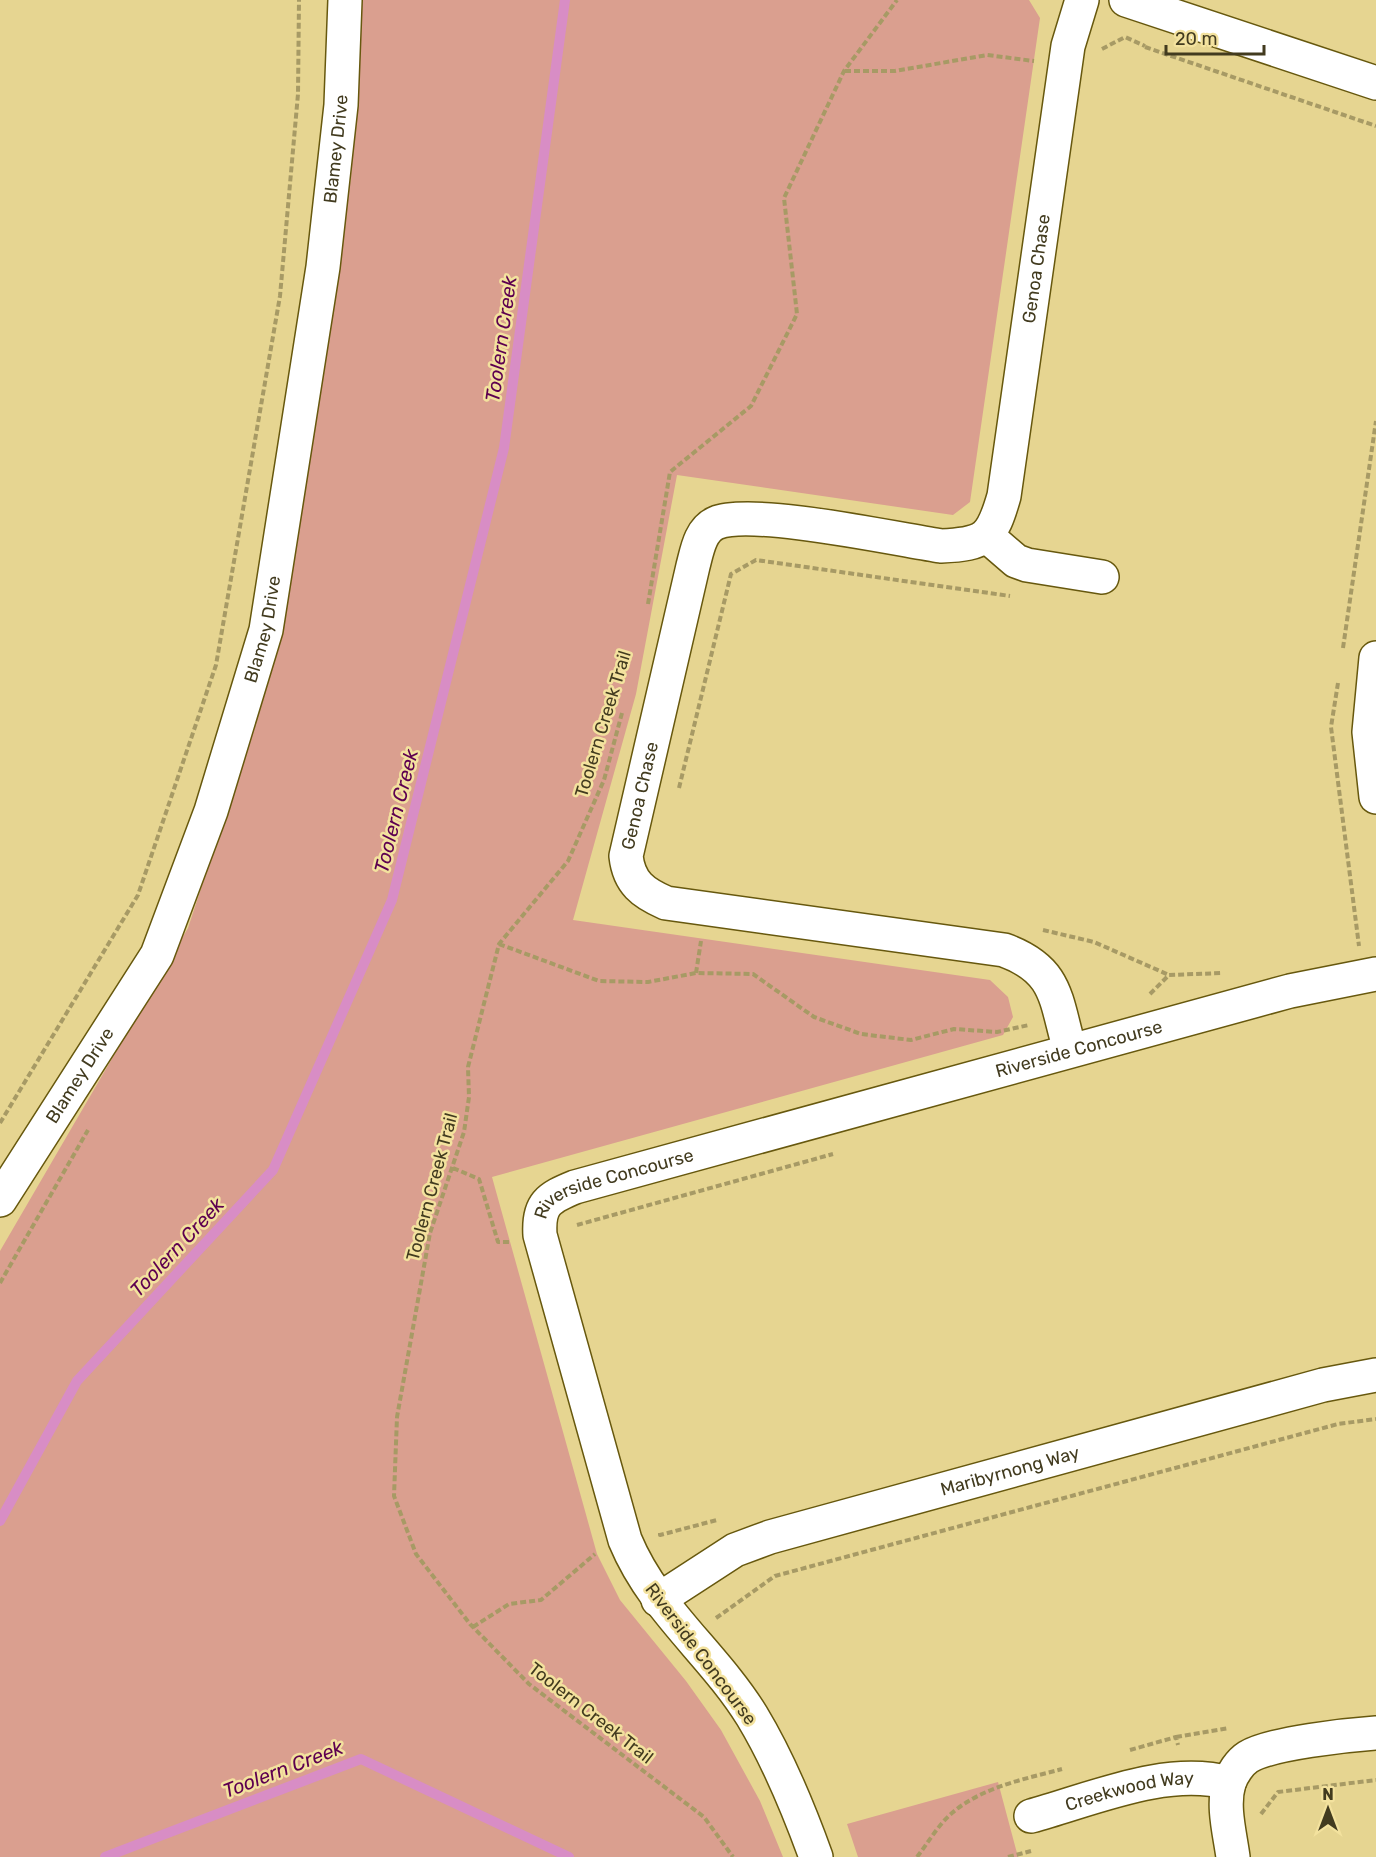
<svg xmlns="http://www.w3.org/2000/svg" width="1376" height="1857" viewBox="0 0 1376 1857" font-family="Rubik,sans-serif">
	<rect width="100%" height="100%" fill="#e6d591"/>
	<path fill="#da9f8f" d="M 360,0 L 1029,0 L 1040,18 L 970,502 L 953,515 L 677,475 L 636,694 L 573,920 L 990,980 L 1008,997 L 1013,1017 L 1003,1035 L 492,1177 L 597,1554 L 620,1600 L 686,1681 L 721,1730 L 760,1801 L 783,1857 L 0,1857 L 0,1251 L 188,928 L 264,697 L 351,178 Z
		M 998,1782 L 1018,1857 L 858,1857 L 847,1824 Z"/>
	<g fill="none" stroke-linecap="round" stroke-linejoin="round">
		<path stroke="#d88dc5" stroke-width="10" d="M 0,1521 L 77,1381 L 273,1170 L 392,900 L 504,448 L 565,0
			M 105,1857 L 361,1759 L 569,1857"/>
		<defs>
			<g id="minor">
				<path d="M 1126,0 L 1376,83"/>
				<path d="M 987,536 L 1016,561 L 1027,565 L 1102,577"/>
				<path d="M 1376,658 L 1369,732 L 1376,797"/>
				<path id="s1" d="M 1070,1050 C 1055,1000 1059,970 1004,950 L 666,903 C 643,893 629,883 626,856 L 693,566 C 697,551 700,530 716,523 C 752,508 896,539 941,546 C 986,544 992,538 1004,496 L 1068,46 L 1082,0"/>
				<path id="s2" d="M 0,1200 L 157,955 L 211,811 L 266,630 L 323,267 L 341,105 L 345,0"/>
				<path id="s3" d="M 658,1600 L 735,1550 L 770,1537 L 1323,1385 L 1376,1375"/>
				<path id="s4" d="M 1031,1816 C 1093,1799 1166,1766 1229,1783"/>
				<path id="s5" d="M 816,1857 C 799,1810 778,1759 752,1716 C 713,1653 654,1610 625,1540 L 540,1235 C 538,1204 548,1198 575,1187 L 1290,991 L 1376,974"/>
				<path d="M 1233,1857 C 1230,1834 1222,1806 1229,1783 C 1232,1774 1240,1762 1248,1757 C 1271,1743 1348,1735 1376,1733"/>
			</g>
		</defs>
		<use href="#minor" stroke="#67580e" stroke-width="36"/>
		<path stroke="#a79a65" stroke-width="4" stroke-dasharray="6 3" stroke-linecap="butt" d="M 1145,47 L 1376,126
			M 1102,49 L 1125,37 L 1145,46
			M 845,71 L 895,71 L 987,55 L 1034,61
			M 648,604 L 670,472 L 751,406 L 797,314 L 784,198 L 844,71 L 897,0
			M 1343,648 L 1376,421
			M 1338,683 L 1331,727 L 1359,946
			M 622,713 L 604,780 L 568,861 L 499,944 L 468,1067 L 469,1097 L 464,1132 L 430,1233 L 397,1417 L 394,1496 L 416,1554 L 470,1624 L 529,1684 L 704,1817 L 733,1857
			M 679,788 L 731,574 L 756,560 L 1010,596
			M 1043,930 L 1094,942 L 1169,975
			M 499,944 L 599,981 L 648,982 L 696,973 L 753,974 L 814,1017 L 861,1034 L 911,1040 L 954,1029 L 997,1032 L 1029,1025
			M 696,973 L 701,941
			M 1150,994 L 1169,975 L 1222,973
			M 0,1123 L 138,895 L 216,665 L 280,296 L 298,94 L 299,0
			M 453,1168 L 479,1179 L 498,1242 L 509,1242
			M 577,1225 L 833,1154
			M 0,1283 L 88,1130
			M 660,1533 L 660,1535 L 717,1520
			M 716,1618 L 775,1576 L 1338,1424 L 1376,1419
			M 473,1627 L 509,1604 L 541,1600 L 595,1554
			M 1176,1737 L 1229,1728
			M 1130,1750 L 1176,1737 L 1178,1745
			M 1261,1814 L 1278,1792 L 1376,1780
			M 917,1857 C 928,1843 938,1825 952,1813 C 982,1787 1025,1779 1062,1769
			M 1008,1857 L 1031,1851"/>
		<use href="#minor" stroke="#fff" stroke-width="33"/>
	</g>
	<g text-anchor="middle" stroke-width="5" stroke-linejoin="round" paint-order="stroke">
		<g font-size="18" fill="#423b1f" stroke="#f3e29e">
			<text dy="6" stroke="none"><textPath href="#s2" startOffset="1120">Blamey Drive</textPath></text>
			<text dy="6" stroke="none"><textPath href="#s1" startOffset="1430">Genoa Chase</textPath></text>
			<text dy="6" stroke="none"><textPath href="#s2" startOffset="634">Blamey Drive</textPath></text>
			<text transform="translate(603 724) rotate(-73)" y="6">Toolern Creek Trail</text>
			<text dy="6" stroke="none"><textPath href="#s1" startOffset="596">Genoa Chase</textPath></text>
			<text dy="6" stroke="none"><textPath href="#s5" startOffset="1278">Riverside Concourse</textPath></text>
			<text dy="6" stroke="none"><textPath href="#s2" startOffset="148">Blamey Drive</textPath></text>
			<text transform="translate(432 1187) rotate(-75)" y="6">Toolern Creek Trail</text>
			<text dy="6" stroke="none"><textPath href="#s5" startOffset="792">Riverside Concourse</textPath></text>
			<text dy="6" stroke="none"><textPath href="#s3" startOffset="378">Maribyrnong Way</textPath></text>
			<text transform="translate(701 1654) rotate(53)" y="6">Riverside Concourse</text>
			<text transform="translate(591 1713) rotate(38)" y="6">Toolern Creek Trail</text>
			<text dy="6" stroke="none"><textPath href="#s4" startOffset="102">Creekwood Way</textPath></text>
		</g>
		<g font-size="20" font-style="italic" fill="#5d0050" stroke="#f3e29e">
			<text transform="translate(501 339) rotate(-82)" y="7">Toolern Creek</text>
			<text transform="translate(396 811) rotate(-76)" y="7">Toolern Creek</text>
			<text transform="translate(177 1247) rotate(-47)" y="7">Toolern Creek</text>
			<text transform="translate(283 1769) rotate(-21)" y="7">Toolern Creek</text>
		</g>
	</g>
	<g transform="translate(1328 1809)" stroke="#f3e29e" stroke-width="4.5" paint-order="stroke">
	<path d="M0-4.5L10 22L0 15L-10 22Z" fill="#423b1f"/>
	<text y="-9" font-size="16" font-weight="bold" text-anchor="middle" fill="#423b1f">N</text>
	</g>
	<path d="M1166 45v9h98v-9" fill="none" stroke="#423b1f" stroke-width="3"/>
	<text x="1175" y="45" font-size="18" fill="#423b1f" stroke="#f3e29e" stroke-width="4.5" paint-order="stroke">20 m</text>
</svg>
